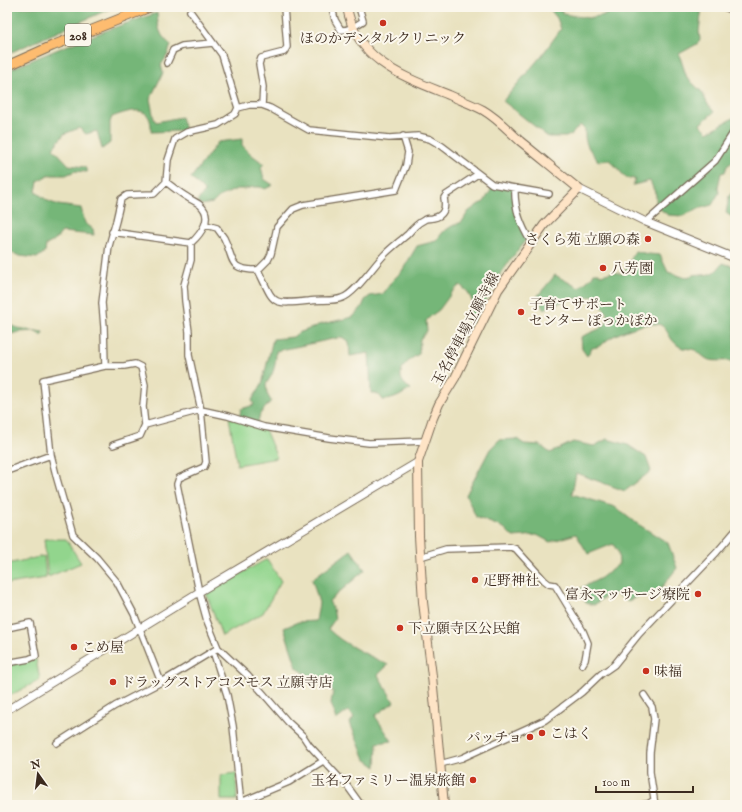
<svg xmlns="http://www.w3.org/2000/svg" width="742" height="812" viewBox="0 0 742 812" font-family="'IM FELL English','Noto Serif JP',serif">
	<rect width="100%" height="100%" fill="#fbf7ec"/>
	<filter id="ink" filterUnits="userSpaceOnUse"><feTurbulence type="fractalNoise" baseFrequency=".025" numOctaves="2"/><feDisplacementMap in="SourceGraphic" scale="8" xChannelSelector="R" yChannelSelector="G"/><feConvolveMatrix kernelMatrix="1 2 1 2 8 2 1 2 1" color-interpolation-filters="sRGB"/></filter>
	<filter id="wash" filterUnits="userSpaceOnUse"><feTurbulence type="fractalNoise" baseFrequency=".012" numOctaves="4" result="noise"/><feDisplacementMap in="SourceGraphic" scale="16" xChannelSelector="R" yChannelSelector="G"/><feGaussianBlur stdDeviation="0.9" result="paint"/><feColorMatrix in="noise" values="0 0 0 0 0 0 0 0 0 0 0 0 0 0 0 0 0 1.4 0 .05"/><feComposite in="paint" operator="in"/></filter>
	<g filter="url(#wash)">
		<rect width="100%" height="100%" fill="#e9e2c0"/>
		<path fill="#92d58d" stroke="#668056" d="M 229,417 L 264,427 L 277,458 L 237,465 Z
			M 44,539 L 66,539 L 81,563 L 48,577 Z
			M 44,556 L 46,578 L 7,584 L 7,564 Z
			M 267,559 L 281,581 L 263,613 L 222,636 L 206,593 Z
			M 36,659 L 40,680 L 7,697 L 7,675 L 10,665 Z
			M 236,773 L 237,800 L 221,800 L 221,775 Z"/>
		<path fill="#75b678" stroke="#58704b" d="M 7,7 L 114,7 L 7,54 Z
			M 548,7 L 559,7 L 563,14 L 588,18 L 605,15 L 618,7 L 702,7 L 699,31 L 700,40 L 697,44 L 679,54 L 687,78 L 702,92 L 707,103 L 714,112 L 700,124 L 708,132 L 735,117 L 735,160 L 727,166 L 725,172 L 721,173 L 718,187 L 719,193 L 712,205 L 697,209 L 683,216 L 668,215 L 656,206 L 656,195 L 650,181 L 633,185 L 635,179 L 626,178 L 610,160 L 598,161 C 590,149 584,146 585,130 L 580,125 L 572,134 L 566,137 L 548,137 L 503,101 L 542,55 L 561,29 L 557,18 Z
			M 157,13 C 158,27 159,36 171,45 L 167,56 L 161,65 L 163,73 L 150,99 L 154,119 L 156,122 L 181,117 L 185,130 L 178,131 L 151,132 C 153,103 130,110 112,117 L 110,122 L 110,143 L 102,149 L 97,131 L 86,134 L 79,128 L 64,134 L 53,148 L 69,165 L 85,167 L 87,172 L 75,171 L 66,175 L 50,175 L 38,181 L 36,192 L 48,201 L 58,205 L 81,208 L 85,223 L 93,229 L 94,235 L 62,232 L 54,241 L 46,245 L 45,252 L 37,258 L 20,256 L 7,251 L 7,71 C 56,49 105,30 157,13 Z
			M 242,139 L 242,145 L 252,155 L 264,164 L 261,167 L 264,179 L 273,185 L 265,189 L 260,187 L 253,187 L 245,189 L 237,189 L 219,197 L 213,203 L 201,205 L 197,202 L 200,198 L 198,200 L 205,192 L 191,178 L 218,142 Z
			M 492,184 L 515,188 L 514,199 L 527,238 L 498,277 L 471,331 L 467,332 L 469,315 L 473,303 L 468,292 L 460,285 L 453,291 L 439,310 L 432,315 L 426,321 L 427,331 L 420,339 L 419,354 C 404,362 391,377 411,389 C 401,395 394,400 383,400 C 379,394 377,393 371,393 L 369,353 L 350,356 L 349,342 L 342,337 L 276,351 C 276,365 274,373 266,384 L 267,394 L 271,401 L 260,414 L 257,425 L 239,419 L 241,409 L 254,405 L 252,400 L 262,384 L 273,339 L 293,337 L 298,333 L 315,327 L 318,325 L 353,317 L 362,307 L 365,300 L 370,296 L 383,294 L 392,281 L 402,271 L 417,246 L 436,241 L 443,232 L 452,226 L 462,222 L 468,212 L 479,204 L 484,202 L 491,190 Z
			M 735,189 L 735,219 L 726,213 L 729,196 Z
			M 635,251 L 648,254 L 660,255 L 668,272 L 686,278 C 698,271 703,277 713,273 C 717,271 720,266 723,263 L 735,267 L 735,367 L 731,361 C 726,360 711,362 707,359 C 703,357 699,352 695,350 C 687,347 683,351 675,343 C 668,337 667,325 657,324 C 645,322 620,332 610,338 C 601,344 604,346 592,348 L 587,356 L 582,349 L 581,337 L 599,329 L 607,323 L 607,313 L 595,296 L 566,300 L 544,309 L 537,297 C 543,289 549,283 555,275 L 579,288 L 592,277 L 594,273 L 599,273 L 600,275 L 614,272 L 623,274 Z
			M 7,324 L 18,328 L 43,332 L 42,336 L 34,331 L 19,332 L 7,335 Z
			M 517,439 L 524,444 L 540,445 L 550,453 L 573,442 L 594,446 L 607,439 L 628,445 L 646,457 L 651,471 L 625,491 L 576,473 L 572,494 L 615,507 L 633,521 L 668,543 L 677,568 L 655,596 L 641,595 L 628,601 L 614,593 L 609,594 L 594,605 L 586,603 L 579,589 L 601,578 L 619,564 L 618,552 L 613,544 L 588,554 L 576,534 L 550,542 L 537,535 L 513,537 L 504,528 L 476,517 L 466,495 L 490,449 L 499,440 Z
			M 351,550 L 365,570 L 329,601 L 333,609 L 335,619 L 328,629 C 344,645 367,654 388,665 L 378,675 L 394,702 L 375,716 L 392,741 L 377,743 L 376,767 L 365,759 L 350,723 L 354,717 L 348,711 L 336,720 L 331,703 L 333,691 L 319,683 L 297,668 L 284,628 L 298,622 L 316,621 L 319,603 L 312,579 Z"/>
	</g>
	<g filter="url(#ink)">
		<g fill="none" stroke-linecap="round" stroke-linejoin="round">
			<defs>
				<path id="minor" d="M 332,7 L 335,20 L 341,30 C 350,30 355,26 363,21 L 359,7
					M 724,7 L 735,11
					M 190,11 L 222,55 L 238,108
					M 167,63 L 173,50 L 182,46 L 213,43
					M 262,105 L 263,87 L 259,64 L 261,58 L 284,52 L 287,47 L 284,7
					M 166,182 C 173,187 180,193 187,197 C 191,200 197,202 200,205 C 214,217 201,234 191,243 L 191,260 L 184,285 L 185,301 L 189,332 L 189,355 L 201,410 L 206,462 L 204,467 L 179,478 L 177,484 L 199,592 L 207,621 L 218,648 L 248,676 L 288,722 L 303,736 L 309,745 L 348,787 L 361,805
					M 515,188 C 514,207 521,226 531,242
					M 646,222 L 715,161 L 735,130
					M 206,225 L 217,228 C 219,231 222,235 224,238 C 235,260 227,270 258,270 L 268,260 L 271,254 L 277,227 L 293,209 L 303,205 L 396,190 L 406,165 L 408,152 L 403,136
					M 112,232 L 191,243
					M 258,270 C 275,304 269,305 309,301 C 320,299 332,302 342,298 C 355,294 374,265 385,254 C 392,247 400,241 408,234 C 412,229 418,223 424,220 C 426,218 430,219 433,218 C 444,216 446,208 444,198 L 446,195 L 478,174
					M 105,366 L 124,366 L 135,364 L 141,367 L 145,385 L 143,407 L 145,425
					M 113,445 L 140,436 L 145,425 L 201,410 L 228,416 L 264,427 L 329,438 L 369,443 L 425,441
					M 7,471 L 51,455
					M 420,557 L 446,549 L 510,547 L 516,549 L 544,580 L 549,584 L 555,585 L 583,631 L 588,643 L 585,660 L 582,665
					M 7,628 L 30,623 L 36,656 L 29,659 L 7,663
					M 213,651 L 227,695 L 233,726 L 241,805
					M 161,682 L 134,614 L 117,582 L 97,558 L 73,535 L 57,479 L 51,455 L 43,380 L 105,366 L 104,327 L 102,303 L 109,246 L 116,221 L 121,199 L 127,195 L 154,194 L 166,182 L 168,160 L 175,139 L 187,132 L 218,125 L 235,114 L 238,108 L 249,105 L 262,105 L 270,108 L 309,130 L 389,138 L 418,136 L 430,139 L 442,146 L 492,184 L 549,194
					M 644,695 L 652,707 L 654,719 L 650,753 L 650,772 L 655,805
					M 57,743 L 115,706 L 165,680 L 218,648
					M 440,764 L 462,758 L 545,720 L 582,692 L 601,674 L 614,665 L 639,634 L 717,552 L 735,531
					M 241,802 L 289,782 L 323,761
					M 642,805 L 648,804 L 654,800"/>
				<path id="tertiary" d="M 579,189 L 646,222 L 732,257 L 735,260
					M 7,710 L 199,592 L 418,462"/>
				<path id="secondary" d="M 347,7 C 356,61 404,77 449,95 C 460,100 472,104 483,110 C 497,118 508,130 520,141 C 540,157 559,173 579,189 L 544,225 L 498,290 L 455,378 L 439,404 L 433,418 L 418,462 L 419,536 L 423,602 L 432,676 L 444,805"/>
				<path id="trunk" d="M 7,66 L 52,46 L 150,7"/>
			</defs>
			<use href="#minor" stroke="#786a57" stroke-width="8"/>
			<use href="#tertiary" stroke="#786a57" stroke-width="9"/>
			<use href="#secondary" stroke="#786a57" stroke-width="10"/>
			<use href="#trunk" stroke="#786a57" stroke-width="11"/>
			<use href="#minor" stroke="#fff" stroke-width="5.5"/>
			<use href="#tertiary" stroke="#fff" stroke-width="7"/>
			<use href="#secondary" stroke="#fee4c6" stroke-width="8"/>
			<use href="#trunk" stroke="#fdbc70" stroke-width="9"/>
		</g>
	</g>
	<g fill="#c8321e" stroke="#fbf7ec" stroke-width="1.5">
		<circle cx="383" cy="23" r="4"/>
		<circle cx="648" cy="239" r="4"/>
		<circle cx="603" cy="268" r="4"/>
		<circle cx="521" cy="312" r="4"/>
		<circle cx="475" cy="580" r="4"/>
		<circle cx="698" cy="594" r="4"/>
		<circle cx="400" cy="628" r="4"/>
		<circle cx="74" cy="647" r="4"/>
		<circle cx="646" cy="671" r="4"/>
		<circle cx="113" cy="682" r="4"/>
		<circle cx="542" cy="733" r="4"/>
		<circle cx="530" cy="737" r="4"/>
		<circle cx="473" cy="780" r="4"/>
	</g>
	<g text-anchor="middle" stroke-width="4" stroke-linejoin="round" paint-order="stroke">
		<rect fill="#fbf7ec" stroke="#75685c" stroke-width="1" x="65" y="24" width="26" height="22" rx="3"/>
		<g font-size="13" font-weight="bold" fill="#3b2a1e">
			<text x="78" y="40">208</text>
		</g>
		<g font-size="14" fill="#3b2a1e" stroke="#fbf7ec" text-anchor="start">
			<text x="383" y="43" text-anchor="middle">ほのかデンタルクリニック</text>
			<text x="640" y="244" text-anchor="end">さくら苑 立願の森</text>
			<text x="611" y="273">八芳園</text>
			<text x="529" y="309">子育てサポート<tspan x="529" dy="16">センター ぽっかぽか</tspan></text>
			<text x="483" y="585">疋野神社</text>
			<text x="690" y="599" text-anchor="end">富永マッサージ療院</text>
			<text x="408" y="633">下立願寺区公民館</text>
			<text x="82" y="652">こめ屋</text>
			<text x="654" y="676">味福</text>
			<text x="121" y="687">ドラッグストアコスモス 立願寺店</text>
			<text x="550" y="738">こはく</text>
			<text x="522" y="742" text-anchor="end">パッチョ</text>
			<text x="465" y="785" text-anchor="end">玉名ファミリー温泉旅館</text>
		</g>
		<g font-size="14" fill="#3b2a1e" stroke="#fbf7ec">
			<text transform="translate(465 329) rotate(-62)" y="5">玉名停車場立願寺線</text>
		</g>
	</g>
	<rect width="742" height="812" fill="none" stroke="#fbf7ec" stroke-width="24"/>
	<g transform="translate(38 774) rotate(346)" stroke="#fbf7ec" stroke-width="3" paint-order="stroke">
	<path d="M0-3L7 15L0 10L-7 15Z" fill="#3b2a1e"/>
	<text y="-6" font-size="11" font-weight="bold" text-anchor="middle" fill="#3b2a1e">N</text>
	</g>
	<path d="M596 786v6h97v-6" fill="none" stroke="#3b2a1e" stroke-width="2"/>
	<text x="602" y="786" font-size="12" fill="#3b2a1e" stroke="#fbf7ec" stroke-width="3" paint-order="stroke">100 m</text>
</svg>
